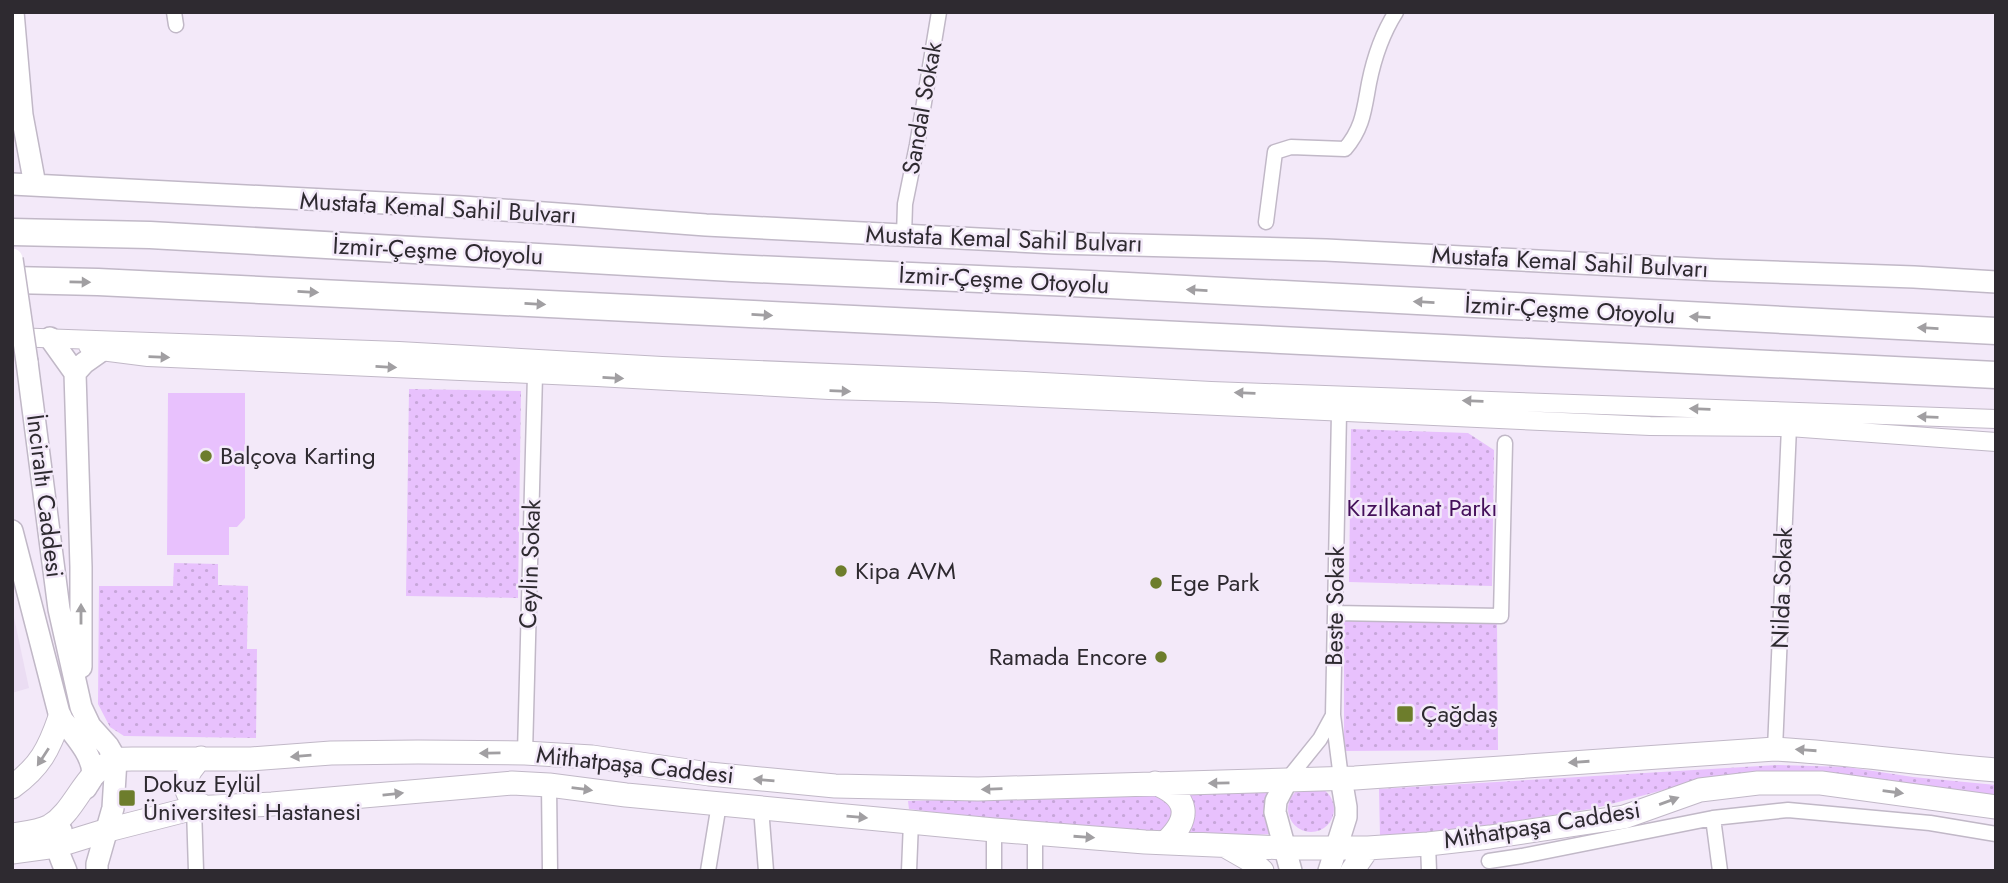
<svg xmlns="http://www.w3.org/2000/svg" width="2008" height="883" viewBox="0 0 2008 883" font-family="Jost,sans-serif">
	<defs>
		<pattern id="grass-dots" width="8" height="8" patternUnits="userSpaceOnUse" patternTransform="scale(1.75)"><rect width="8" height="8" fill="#e8c1fd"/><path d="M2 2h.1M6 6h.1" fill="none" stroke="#c7a6d9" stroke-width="1.8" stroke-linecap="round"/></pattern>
	</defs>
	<rect width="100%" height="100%" fill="#f3e9f9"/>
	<path fill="#ebddf3" d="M 12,608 L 29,688 L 12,693 Z"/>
	<path fill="url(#grass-dots)" d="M 409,389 L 521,391 L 518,598 L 406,596 Z
		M 1351,429 L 1468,433 L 1494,450 L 1492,586 L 1349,582 Z
		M 174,563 L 218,564 L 218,585 L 248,586 L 247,649 L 257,649 L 256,738 L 124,736 L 110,727 L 98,704 L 99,586 L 173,586 Z
		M 1344,617 L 1497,620 L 1498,750 L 1344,751 Z
		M 1777,765 L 1847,767 L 1913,777 L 1996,785 L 1996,796 L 1729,777 L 1671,788 L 1596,808 L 1442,833 L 1380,837 L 1379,789 Z
		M1288 809a23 23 0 1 1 46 0a23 23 0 1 1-46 0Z
		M 1272,787 L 1272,834 L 1184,838 L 1184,793 Z
		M 1155,794 L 1179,808 L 1167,830 L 1159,832 L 1031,824 L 909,809 L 908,801 Z"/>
	<path fill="#e8c1fd" d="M 168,393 L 245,393 L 245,518 L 237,527 L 229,527 L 229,555 L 167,555 Z"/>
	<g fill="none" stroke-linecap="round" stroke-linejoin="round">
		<defs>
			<path id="minor" d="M 174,12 L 176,25
				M 1266,222 L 1275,152 L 1291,147 L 1345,149 C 1363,128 1364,110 1369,83 C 1374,58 1382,34 1396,12
				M 904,236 L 905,204 L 917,145 L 939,12
				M 1339,413 L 1333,715 L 1341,778
				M 1335,613 L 1501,616 L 1505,443
				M 1775,749 L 1789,427
				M 525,753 L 535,375
				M 1287,780 L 1320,739 L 1332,717
				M 549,785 L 550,871
				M 194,808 L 196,871
				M 761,808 L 766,871
				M 1713,818 L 1720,871
				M 1428,844 L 1429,871
				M 1489,861 L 1522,856 L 1713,818 L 1788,810 L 1930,823 L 1996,834
				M 708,871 L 719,804
				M 909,871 L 911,822
				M 994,871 L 994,830
				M 1035,871 L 1035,833"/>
			<path id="tertiary" d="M 12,337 L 399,351 L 662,366 L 1025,381 L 1211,391 L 1996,419
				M 88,346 L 101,351 L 148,357 L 597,377 L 829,390 L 936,393 L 1650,426 L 1789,427 L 1996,442"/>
			<path id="secondary" d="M 13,12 L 22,115 L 35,185
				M 12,184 L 463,207 L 706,225 L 1055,243 L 1326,250 L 1715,270 L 1914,277 L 1996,282
				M 50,338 L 75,373 L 81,567 L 81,667
				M 27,362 L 59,609 L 81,707 L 90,726 L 108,746 L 116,760 L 113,808 L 97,864 L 97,871
				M 75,373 L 84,363 L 101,351
				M 12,531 L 60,717 C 71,731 97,758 92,778 C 91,781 88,784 86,788
				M 1287,780 L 1276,801 L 1275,812 L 1291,871
				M 61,830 C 53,845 60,856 66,871
				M 1329,871 L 1346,817 L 1346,807 L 1341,778"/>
			<path id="primary" d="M 201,758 C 182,776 179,794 204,807
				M 1155,783 C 1189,797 1192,818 1165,843
				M 12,787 C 40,767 49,749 60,717
				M 12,835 C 24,833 39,832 50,826 C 77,810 84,770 116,760 C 121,759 127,759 132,759 L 251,759 L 331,753 L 418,752 L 525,753 L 592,757 L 709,774 L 835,786 L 978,789 L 1355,778 L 1775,749 C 1849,753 1922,764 1996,770
				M 1229,848 L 1250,860 L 1262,871
				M 12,852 L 56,846 L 108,830 L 194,808 L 272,804 L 512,783 L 549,785 L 626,795 L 994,830 L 1145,842 L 1285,848 L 1368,848 L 1428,844 L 1490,837 L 1624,817 L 1700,790 L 1758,783 L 1821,783 L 1996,807
				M 1352,871 L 1368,848"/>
			<path id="motorway" d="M 12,232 L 150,235 L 732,268 L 1071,283 L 1996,331
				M 12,280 L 98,282 L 1996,375"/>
		</defs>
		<use href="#minor" stroke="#c1b8c7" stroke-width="17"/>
		<use href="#tertiary" stroke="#c1b8c7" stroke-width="20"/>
		<use href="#secondary" stroke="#c1b8c7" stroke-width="24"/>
		<use href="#primary" stroke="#c1b8c7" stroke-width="25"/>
		<use href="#motorway" stroke="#c1b8c7" stroke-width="29"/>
		<use href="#minor" stroke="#fff" stroke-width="14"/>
		<use href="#tertiary" stroke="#fff" stroke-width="18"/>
		<use href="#secondary" stroke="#fff" stroke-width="21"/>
		<use href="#primary" stroke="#fff" stroke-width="23"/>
		<use href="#motorway" stroke="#fff" stroke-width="26"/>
		<defs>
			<path id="secondary-bridge" d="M 12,259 L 27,362"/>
		</defs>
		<use href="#secondary-bridge" stroke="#c1b8c7" stroke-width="24" stroke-linecap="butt"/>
		<use href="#secondary-bridge" stroke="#fff" stroke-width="21"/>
	</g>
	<defs><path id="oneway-solid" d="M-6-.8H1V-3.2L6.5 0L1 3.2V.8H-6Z" transform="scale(1.75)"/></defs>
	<g fill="#a19fa2">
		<use href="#oneway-solid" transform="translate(80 282) rotate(1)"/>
		<use href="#oneway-solid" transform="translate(1197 290) rotate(-177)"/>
		<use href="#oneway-solid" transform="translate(308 292) rotate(3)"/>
		<use href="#oneway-solid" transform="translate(1424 302) rotate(-177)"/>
		<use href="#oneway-solid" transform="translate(535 304) rotate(3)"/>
		<use href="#oneway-solid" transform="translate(762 315) rotate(3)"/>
		<use href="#oneway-solid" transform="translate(1700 317) rotate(-177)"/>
		<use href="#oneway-solid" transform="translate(1928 328) rotate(-177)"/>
		<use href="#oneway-solid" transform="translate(159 357) rotate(2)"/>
		<use href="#oneway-solid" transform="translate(386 367) rotate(3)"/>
		<use href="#oneway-solid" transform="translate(613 378) rotate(3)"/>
		<use href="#oneway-solid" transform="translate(840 391) rotate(2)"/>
		<use href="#oneway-solid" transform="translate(1245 393) rotate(-178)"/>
		<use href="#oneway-solid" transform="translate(1473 401) rotate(-178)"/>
		<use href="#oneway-solid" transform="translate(1700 409) rotate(-178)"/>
		<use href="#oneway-solid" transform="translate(1928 417) rotate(-178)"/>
		<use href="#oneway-solid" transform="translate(81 614) rotate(-90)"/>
		<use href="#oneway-solid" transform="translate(1806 750) rotate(-176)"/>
		<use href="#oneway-solid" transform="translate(490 753) rotate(179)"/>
		<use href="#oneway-solid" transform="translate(301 756) rotate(175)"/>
		<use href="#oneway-solid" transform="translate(43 757) rotate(123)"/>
		<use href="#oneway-solid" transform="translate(1579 762) rotate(176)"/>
		<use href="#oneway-solid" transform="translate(764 780) rotate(-175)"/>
		<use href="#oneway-solid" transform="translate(1219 783) rotate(179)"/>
		<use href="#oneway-solid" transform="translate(582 789) rotate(7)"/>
		<use href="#oneway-solid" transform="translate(992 789) rotate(178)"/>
		<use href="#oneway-solid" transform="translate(1893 792) rotate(8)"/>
		<use href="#oneway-solid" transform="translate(393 794) rotate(-6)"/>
		<use href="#oneway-solid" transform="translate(1669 801) rotate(-20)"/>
		<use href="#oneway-solid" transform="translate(857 817) rotate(5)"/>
		<use href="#oneway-solid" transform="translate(1084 837) rotate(4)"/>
	</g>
	<g fill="#6d7d2c" stroke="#f3e9f9" stroke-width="2.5">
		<circle cx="206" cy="456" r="7"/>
		<circle cx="841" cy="571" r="7"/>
		<circle cx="1156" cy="583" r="7"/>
		<circle cx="1161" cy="657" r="7"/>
		<rect x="1396" y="705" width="18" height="18" rx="3.5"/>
		<rect x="118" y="789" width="18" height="18" rx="3.5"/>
	</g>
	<g text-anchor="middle" stroke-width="5" stroke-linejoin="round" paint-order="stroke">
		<g font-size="24" fill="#2e2a30" stroke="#f3e9f9">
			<text transform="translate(922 108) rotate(-80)" y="8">Sandal Sokak</text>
			<text transform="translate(438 208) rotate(3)" y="8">Mustafa Kemal Sahil Bulvarı</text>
			<text transform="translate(1004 239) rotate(2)" y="8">Mustafa Kemal Sahil Bulvarı</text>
			<text transform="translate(438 251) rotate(3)" y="8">İzmir-Çeşme Otoyolu</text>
			<text transform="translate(1570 262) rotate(3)" y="8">Mustafa Kemal Sahil Bulvarı</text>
			<text transform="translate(1004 280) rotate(3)" y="8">İzmir-Çeşme Otoyolu</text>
			<text transform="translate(1570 310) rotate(3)" y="8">İzmir-Çeşme Otoyolu</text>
			<text transform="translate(45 496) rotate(83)" y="8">İnciraltı Caddesi</text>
			<text transform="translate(530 564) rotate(-88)" y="8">Ceylin Sokak</text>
			<text transform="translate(1782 588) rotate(-88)" y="8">Nilda Sokak</text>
			<text transform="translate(1335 606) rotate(-89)" y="8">Beste Sokak</text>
			<text transform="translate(635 765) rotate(6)" y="8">Mithatpaşa Caddesi</text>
			<text transform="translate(1542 825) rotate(-9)" y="8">Mithatpaşa Caddesi</text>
		</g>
		<g font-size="24" fill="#2e2a30" stroke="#f3e9f9" text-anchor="start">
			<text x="220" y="464">Balçova Karting</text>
			<text x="855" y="579">Kipa AVM</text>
			<text x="1170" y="591">Ege Park</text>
			<text x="1147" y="665" text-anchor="end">Ramada Encore</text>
			<text x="1421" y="722">Çağdaş</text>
			<text x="143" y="792">Dokuz Eylül<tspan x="143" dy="28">Üniversitesi Hastanesi</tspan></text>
		</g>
		<g font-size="24" fill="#440f5a" stroke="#f3e9f9">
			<text x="1422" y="516">Kızılkanat Parkı</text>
		</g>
	</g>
	<rect width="2008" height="883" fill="none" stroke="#2e2a30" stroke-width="28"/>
</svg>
